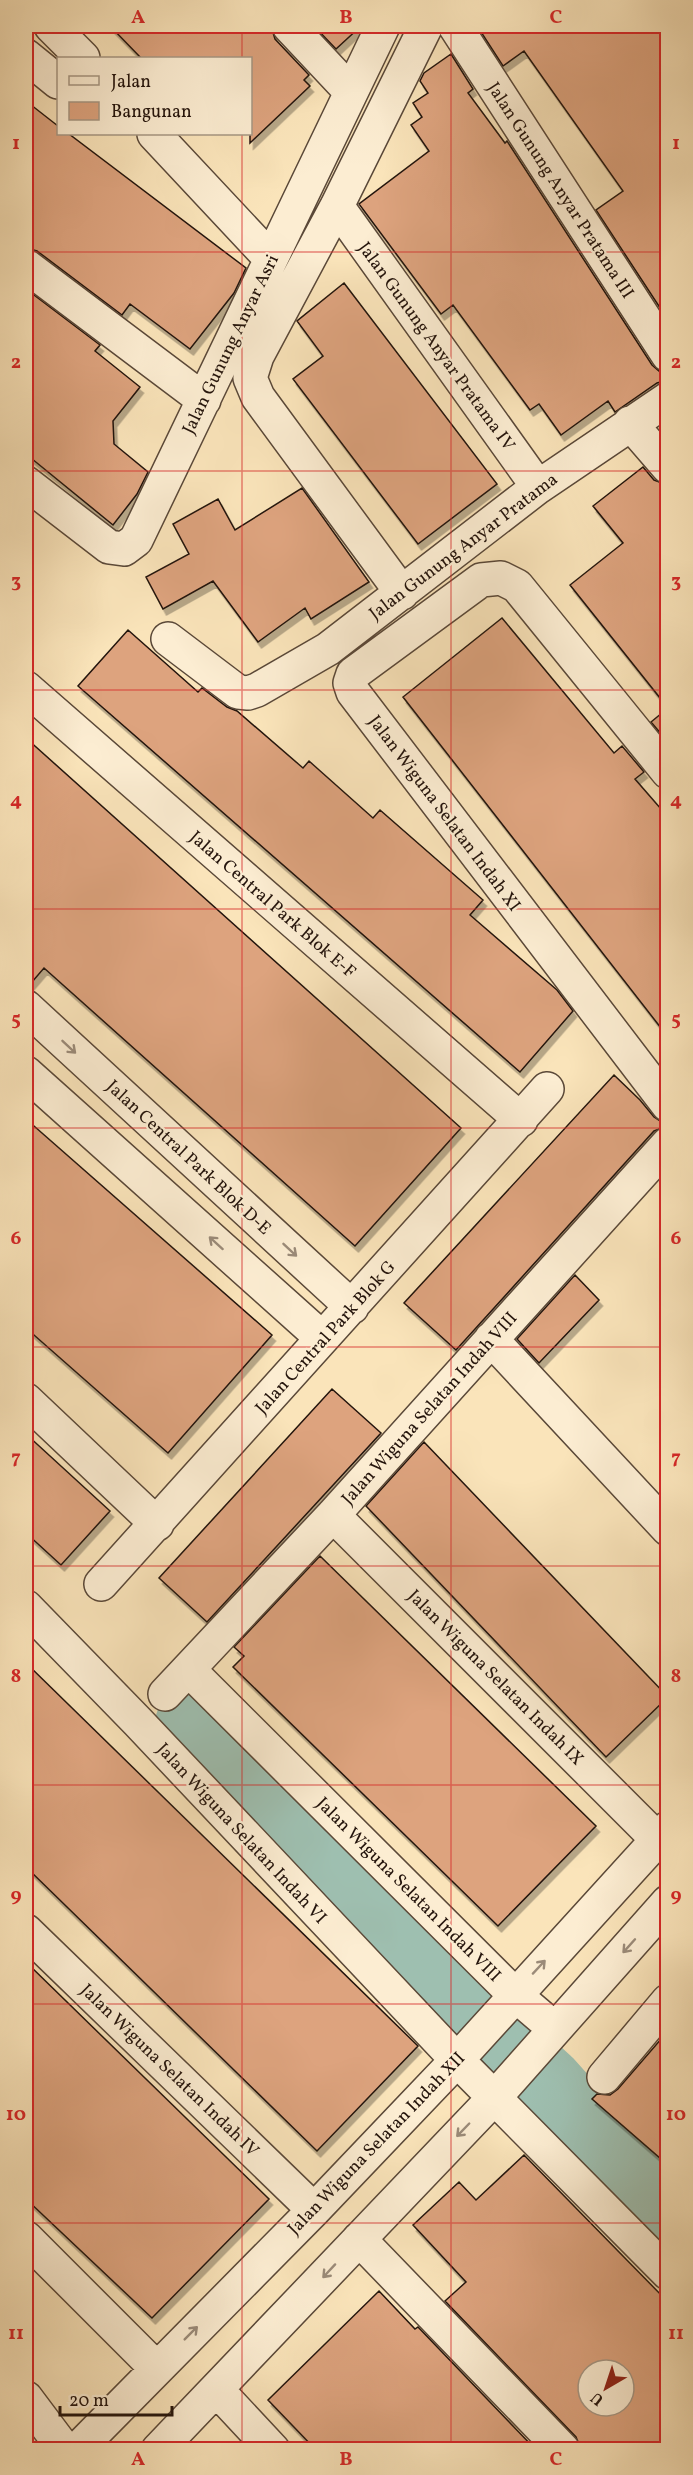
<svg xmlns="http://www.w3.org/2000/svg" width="693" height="2475" viewBox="0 0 693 2475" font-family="Vollkorn,serif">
	<defs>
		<filter id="shadow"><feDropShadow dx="3.5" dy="6" stdDeviation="0" flood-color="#0004"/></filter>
	</defs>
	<rect width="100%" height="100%" fill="#fae4ba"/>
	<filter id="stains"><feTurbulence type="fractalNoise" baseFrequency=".00333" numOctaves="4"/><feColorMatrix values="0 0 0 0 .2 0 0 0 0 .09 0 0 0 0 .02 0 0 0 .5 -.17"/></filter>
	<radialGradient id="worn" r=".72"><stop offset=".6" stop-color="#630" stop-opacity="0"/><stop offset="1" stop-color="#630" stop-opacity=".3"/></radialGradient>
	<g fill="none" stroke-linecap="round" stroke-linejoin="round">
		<path stroke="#9ebfb0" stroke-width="68" d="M 189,1723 L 468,2008 L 548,2081 L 668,2215"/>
	</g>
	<path fill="#dda37e" stroke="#24140c" stroke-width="1.5" fill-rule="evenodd" filter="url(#shadow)" d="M 110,26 L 271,26 L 275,39 L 309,75 L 304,80 L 310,86 L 250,143 L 250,58 L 141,58 Z
		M 314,26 L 361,26 L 336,49 Z
		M 491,26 L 668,26 L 668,320 L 596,210 L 623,191 L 524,51 L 503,66 L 481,32 Z
		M 451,54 L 473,89 L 468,93 L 505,143 L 507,141 L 652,365 L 659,371 L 668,374 L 668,380 L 657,383 L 615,412 L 608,401 L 561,435 L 539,404 L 530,410 L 453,305 L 441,314 L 359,204 L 429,151 L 411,125 L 422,117 L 413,103 L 428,93 L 420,81 L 424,73 Z
		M 26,101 L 58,126 L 58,134 L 69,134 L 246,268 L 234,293 L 190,349 L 130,304 L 122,315 L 37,251 L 26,248 Z
		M 344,283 L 497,484 L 418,544 L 293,379 L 323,356 L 297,321 Z
		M 26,289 L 100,345 L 95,351 L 140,387 L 113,421 L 114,444 L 148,472 L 137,494 L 113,525 L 26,454 Z
		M 643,467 L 654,480 L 668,485 L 668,708 L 570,585 L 623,543 L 593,506 Z
		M 302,488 L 369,582 L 311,619 L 305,608 L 258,642 L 213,581 L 163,609 L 146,577 L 189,554 L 173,524 L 218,499 L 235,530 Z
		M 502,618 L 614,753 L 622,746 L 644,772 L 635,779 L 668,817 L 668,1037 L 403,697 Z
		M 128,630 L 198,692 L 202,688 L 227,707 L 237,711 L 303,768 L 309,761 L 373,818 L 380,810 L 483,900 L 470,915 L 557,990 L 573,1011 L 520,1072 L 78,686 Z
		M 668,708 L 668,742 L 651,722 Z
		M 26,738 L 461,1128 L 355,1246 L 44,968 L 26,989 Z
		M 614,1075 L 640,1100 L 654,1117 L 668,1126 L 654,1131 L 456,1350 L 404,1303 Z
		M 26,1119 L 272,1335 L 168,1453 L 26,1328 Z
		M 575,1275 L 599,1300 L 539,1363 L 517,1339 Z
		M 332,1389 L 381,1433 L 207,1622 L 159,1578 Z
		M 26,1434 L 110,1511 L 61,1565 L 26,1533 Z
		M 424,1442 L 668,1697 L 606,1757 L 366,1506 Z
		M 320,1556 L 596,1826 L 498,1926 L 233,1667 L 244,1656 L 234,1647 Z
		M 26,1663 L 418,2046 L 317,2151 L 26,1867 Z
		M 26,1962 L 269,2199 L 152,2318 L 26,2199 Z
		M 668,2031 L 668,2165 L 592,2099 L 597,2094 L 610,2095 L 618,2089 Z
		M 524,2155 L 668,2302 L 668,2450 L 581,2450 L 576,2437 L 445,2301 L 466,2282 L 413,2225 L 459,2182 L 476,2200 ZM 588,2370 L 624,2370 L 624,2406 L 588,2406 Z
		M 379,2291 L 415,2329 L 418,2327 L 536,2450 L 316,2450 L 268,2400 Z"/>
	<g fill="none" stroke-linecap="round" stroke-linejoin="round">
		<defs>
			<path id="minor" d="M 51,26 L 83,58
				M 289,26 L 351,92
				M 455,26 L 668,355
				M 26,56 L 58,82
				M 154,134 L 271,259
				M 337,206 L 538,487
				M 26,266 L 204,400
				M 630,423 L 668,467
				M 26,483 L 109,547 L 124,549 L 136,540 L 383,26
				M 402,593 L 258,397 L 250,378 L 257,356 L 337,206 L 426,26
				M 168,639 L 238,692 L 248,693 L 257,690 L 328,649 L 538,487 L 668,399
				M 26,688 L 521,1120
				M 668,772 L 517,586 L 501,578 L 481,580 L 353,674 L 350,683 L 353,692 L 668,1105
				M 26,1007 L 352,1307
				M 26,1073 L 322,1338
				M 491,1339 L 668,1529
				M 26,1400 L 157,1524
				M 333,1515 L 658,1840
				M 101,1584 L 547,1089
				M 26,1607 L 138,1722 L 457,2060 L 668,2273
				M 189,1670 L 514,1994 L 555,2029
				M 165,1694 L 333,1515 L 668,1144
				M 26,1931 L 314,2210
				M 604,2077 L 668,2001
				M 26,2238 L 156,2368
				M 359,2239 L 563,2450
				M 217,2390 L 273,2450
				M 26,2398 L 65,2450
				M 77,2450 L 314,2210 L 457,2060 L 668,1828
				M 158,2450 L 495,2097 L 668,1902"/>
		</defs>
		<use href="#minor" stroke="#5a4838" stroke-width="36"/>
		<use href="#minor" stroke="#fcedd2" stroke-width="33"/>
	</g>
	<defs><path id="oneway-shaft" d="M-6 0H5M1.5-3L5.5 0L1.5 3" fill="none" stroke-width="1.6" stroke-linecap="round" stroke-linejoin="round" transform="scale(1.5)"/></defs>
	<g stroke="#9b8b79">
		<use href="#oneway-shaft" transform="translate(69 1047) rotate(43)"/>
		<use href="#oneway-shaft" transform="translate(216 1243) rotate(-138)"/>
		<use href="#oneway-shaft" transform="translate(290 1250) rotate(43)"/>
		<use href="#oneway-shaft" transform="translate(629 1946) rotate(132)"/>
		<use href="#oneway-shaft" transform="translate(539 1967) rotate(-47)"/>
		<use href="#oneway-shaft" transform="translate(463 2130) rotate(134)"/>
		<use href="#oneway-shaft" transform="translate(329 2271) rotate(133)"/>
		<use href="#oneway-shaft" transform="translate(191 2333) rotate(-45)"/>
	</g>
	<path fill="none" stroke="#d62828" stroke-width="1.5" stroke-opacity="0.55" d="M 242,26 L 242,58M 451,26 L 451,2450M 242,134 L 242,2450M 26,252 L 668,252M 26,471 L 668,471M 26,690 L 668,690M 26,909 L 668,909M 26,1128 L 668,1128M 26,1347 L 668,1347M 26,1566 L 668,1566M 26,1785 L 668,1785M 26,2004 L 668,2004M 26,2223 L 668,2223"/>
	<g text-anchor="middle" stroke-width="4.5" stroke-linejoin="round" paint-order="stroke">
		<g font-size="18" fill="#24140c" stroke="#fcedd2">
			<text transform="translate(561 190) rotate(57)" y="6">Jalan Gunung Anyar Pratama III</text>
			<text transform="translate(230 344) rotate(-64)" y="6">Jalan Gunung Anyar Asri</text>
			<text transform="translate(437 346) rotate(54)" y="6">Jalan Gunung Anyar Pratama IV</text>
			<text transform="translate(463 546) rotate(-37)" y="6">Jalan Gunung Anyar Pratama</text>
			<text transform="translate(445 813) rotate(53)" y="6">Jalan Wiguna Selatan Indah XI</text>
			<text transform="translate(273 904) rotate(41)" y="6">Jalan Central Park Blok E-F</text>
			<text transform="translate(189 1157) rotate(43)" y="6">Jalan Central Park Blok D-E</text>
			<text transform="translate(325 1337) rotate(-48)" y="6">Jalan Central Park Blok G</text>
			<text transform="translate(429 1408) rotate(-48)" y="6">Jalan Wiguna Selatan Indah VIII</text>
			<text transform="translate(496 1677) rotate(45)" y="6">Jalan Wiguna Selatan Indah IX</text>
			<text transform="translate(242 1833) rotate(47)" y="6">Jalan Wiguna Selatan Indah VI</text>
			<text transform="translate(409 1889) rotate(45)" y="6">Jalan Wiguna Selatan Indah VIII</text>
			<text transform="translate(170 2070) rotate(44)" y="6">Jalan Wiguna Selatan Indah IV</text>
			<text transform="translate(376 2143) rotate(-46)" y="6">Jalan Wiguna Selatan Indah XII</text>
		</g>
	</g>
	<rect width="693" height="2475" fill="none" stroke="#fae4ba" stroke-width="66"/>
	<rect x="57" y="57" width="195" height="78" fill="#fcedd2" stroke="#a69683" stroke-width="1.5"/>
	<rect x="69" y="76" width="30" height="9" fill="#fcedd2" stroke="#a69683" stroke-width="1.5"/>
	<text x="111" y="87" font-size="18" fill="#24140c">Jalan</text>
	<rect x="69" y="102" width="30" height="18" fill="#dda37e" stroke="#a69683" stroke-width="1.5"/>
	<text x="111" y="117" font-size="18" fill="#24140c">Bangunan</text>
	<g transform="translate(606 2388) rotate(219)"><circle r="28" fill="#fcedd2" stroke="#a69683" stroke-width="1.5"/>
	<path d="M0-4.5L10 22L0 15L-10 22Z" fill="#8f2418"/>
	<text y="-9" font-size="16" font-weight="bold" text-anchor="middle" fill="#24140c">U</text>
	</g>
	<path d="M60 2406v9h112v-9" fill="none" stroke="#24140c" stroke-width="3"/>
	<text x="69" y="2406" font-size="18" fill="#24140c" stroke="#fcedd2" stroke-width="4.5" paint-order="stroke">20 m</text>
	<rect x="33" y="33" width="627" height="2409" fill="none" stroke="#d62828" stroke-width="2"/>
	<g font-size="20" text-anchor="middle" font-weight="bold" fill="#d62828">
		<text x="138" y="23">A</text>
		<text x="346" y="23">B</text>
		<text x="556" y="23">C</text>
		<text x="16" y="149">1</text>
		<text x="676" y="149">1</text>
		<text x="16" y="368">2</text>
		<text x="676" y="368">2</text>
		<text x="16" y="587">3</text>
		<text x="676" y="587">3</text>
		<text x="16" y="806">4</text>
		<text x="676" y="806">4</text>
		<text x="16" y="1025">5</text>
		<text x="676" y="1025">5</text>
		<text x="16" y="1244">6</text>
		<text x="676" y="1244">6</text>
		<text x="16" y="1463">7</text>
		<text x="676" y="1463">7</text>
		<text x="16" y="1682">8</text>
		<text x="676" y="1682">8</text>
		<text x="16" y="1901">9</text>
		<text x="676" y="1901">9</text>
		<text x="16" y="2120">10</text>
		<text x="676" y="2120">10</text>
		<text x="16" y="2339">11</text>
		<text x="676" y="2339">11</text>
		<text x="138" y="2465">A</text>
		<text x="346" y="2465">B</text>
		<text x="556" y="2465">C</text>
	</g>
	<rect width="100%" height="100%" filter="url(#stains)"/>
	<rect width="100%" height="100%" fill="url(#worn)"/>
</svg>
